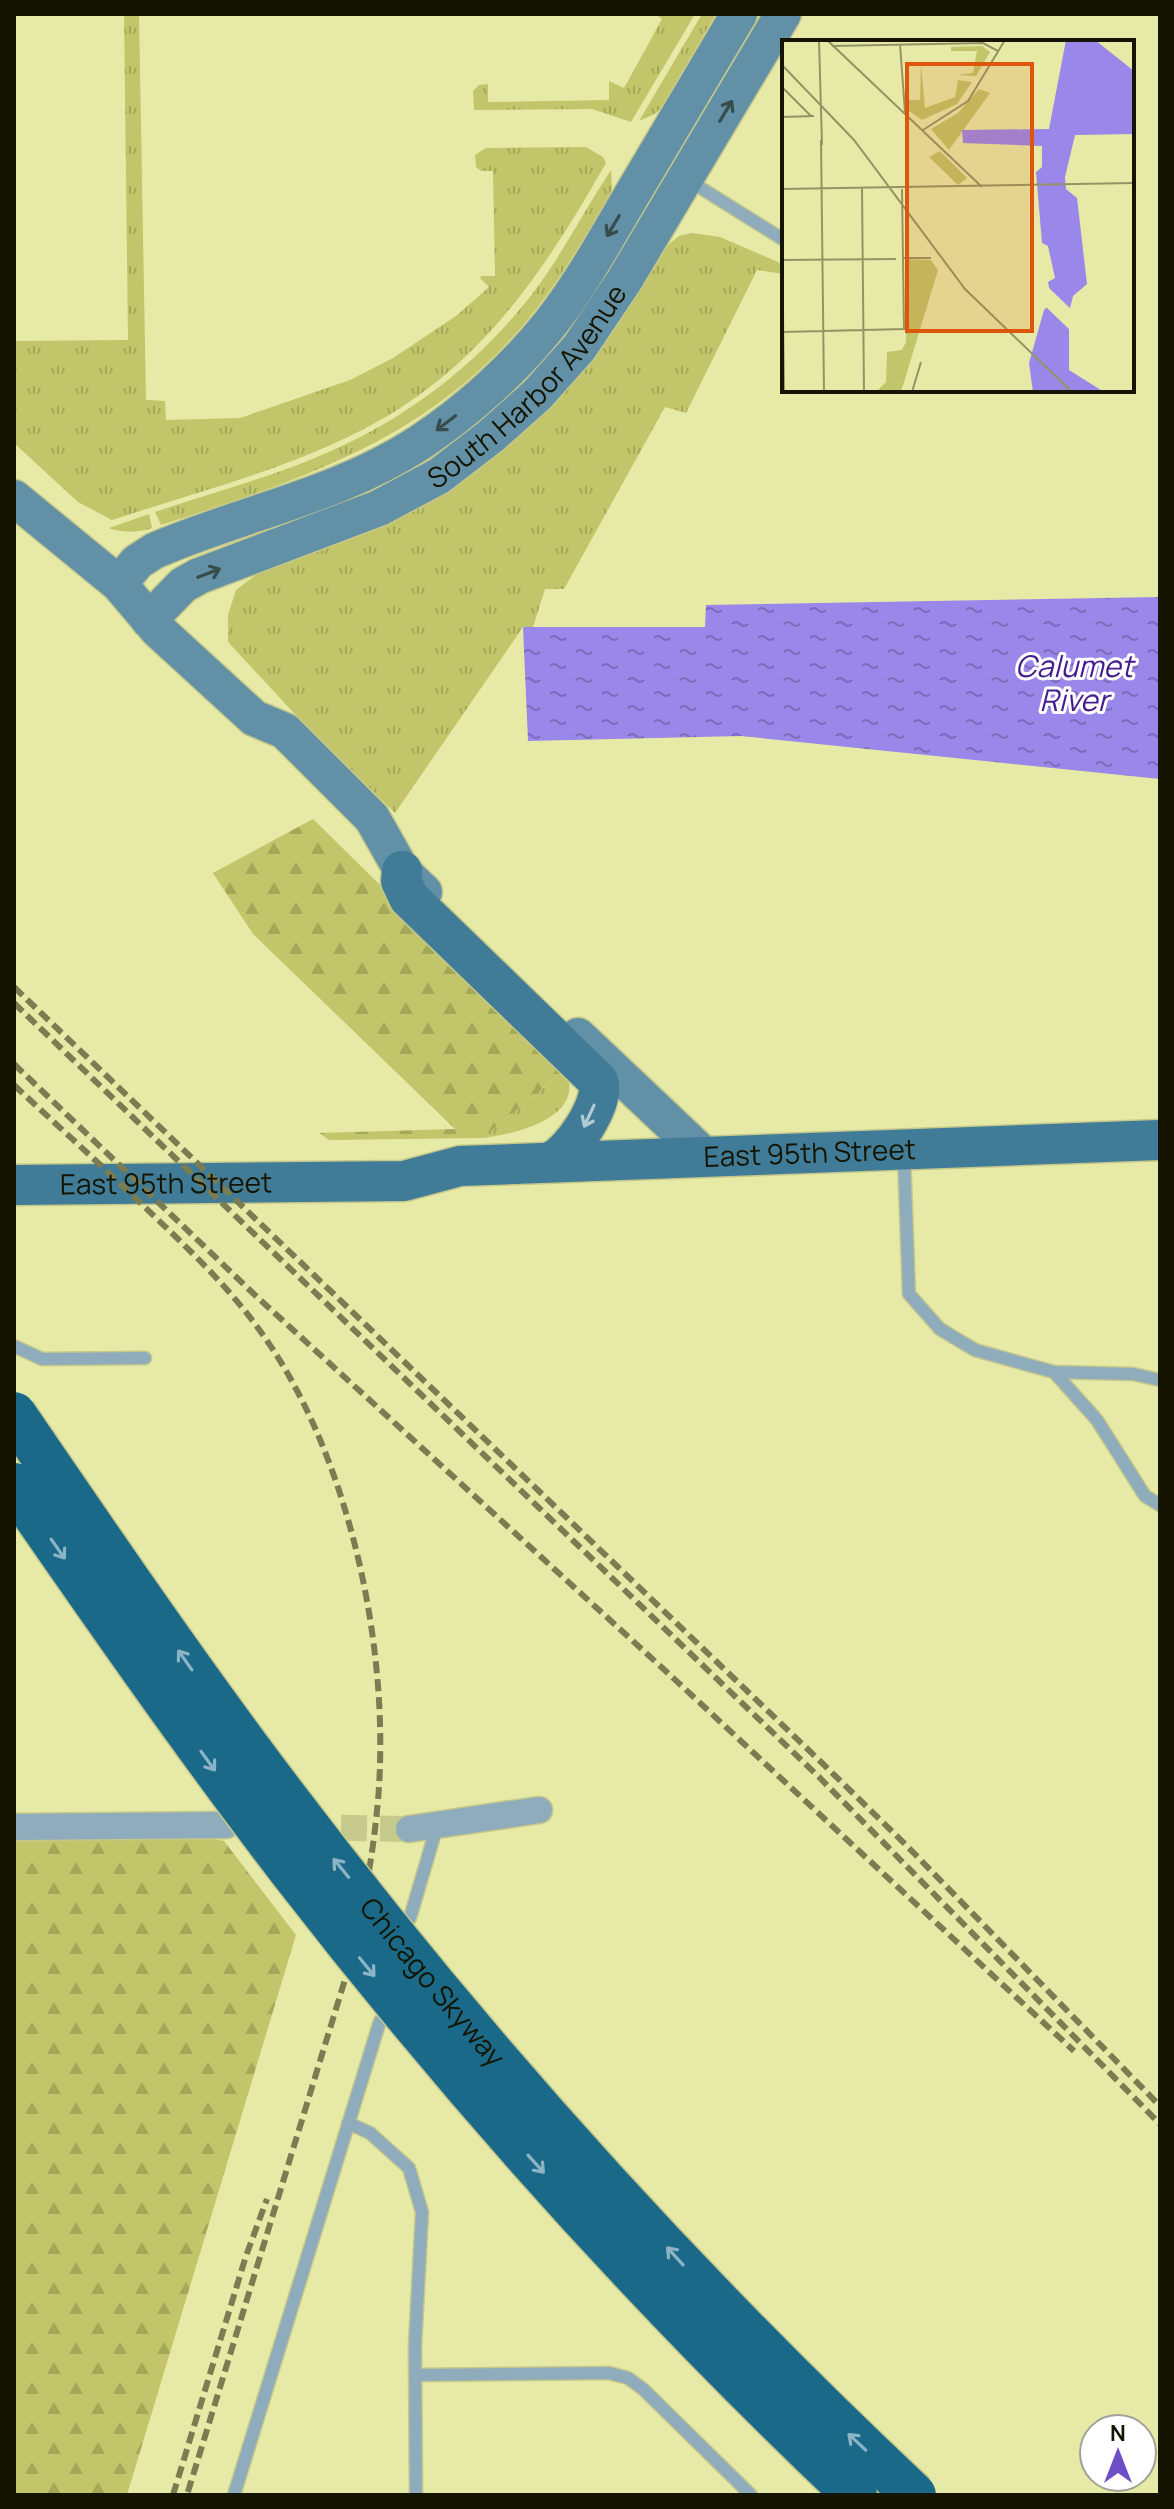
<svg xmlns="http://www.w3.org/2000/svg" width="1174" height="2509" viewBox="0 0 1174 2509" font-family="Manrope,sans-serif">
	<defs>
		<pattern id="grass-tufts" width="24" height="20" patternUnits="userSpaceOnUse" patternTransform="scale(2)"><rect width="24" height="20" fill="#c2c569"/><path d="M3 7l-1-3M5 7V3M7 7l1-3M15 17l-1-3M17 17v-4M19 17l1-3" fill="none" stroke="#a6a859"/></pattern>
		<pattern id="forest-firs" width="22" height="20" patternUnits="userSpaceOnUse" patternTransform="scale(2)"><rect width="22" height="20" fill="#c2c569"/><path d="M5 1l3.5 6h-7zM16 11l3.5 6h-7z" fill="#a6a859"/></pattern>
		<pattern id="water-ripples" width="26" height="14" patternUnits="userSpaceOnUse" patternTransform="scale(2)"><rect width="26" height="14" fill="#9987ea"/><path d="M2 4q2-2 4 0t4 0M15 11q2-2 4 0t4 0" fill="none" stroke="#7c6dbb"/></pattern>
	</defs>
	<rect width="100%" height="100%" fill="#e7eaa6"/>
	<path fill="url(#grass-tufts)" d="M 124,14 L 139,14 L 146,400 L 165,401 L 166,420 L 240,418 L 350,380 L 393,358 L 456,316 L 489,287 L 480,278 L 481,276 L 495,276 L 493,171 L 481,171 L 476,167 L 475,155 L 486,148 L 586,147 L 603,157 L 606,163 C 540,279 473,378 348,437 C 273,473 191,494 112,520 L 78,502 L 14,443 L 14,341 L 128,340 Z
		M 655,14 L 695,14 L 631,122 L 592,109 L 474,110 L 473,91 L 479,85 L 488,84 L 488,102 L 609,100 L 609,81 L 624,88 L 662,19 Z
		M 702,14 L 716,14 L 661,108 L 655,114 L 639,121 Z
		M 611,170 L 612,188 L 609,197 C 587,233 566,270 540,304 C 439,436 312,476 161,525 L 155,512 C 214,492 276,476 333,450 C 413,415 484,358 536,289 C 564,251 585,209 611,170 Z
		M 692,233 L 720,237 L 778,262 L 782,265 L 783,274 L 757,270 L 686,413 L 665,407 L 564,589 L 545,589 L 533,627 L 523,627 L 395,813 L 304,724 L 228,642 L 228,615 L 236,590 L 261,571 L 400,514 L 668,245 L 679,236 Z
		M 149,514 L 152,528 C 137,533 124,533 109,528 Z
		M 565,1070 C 588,1117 516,1134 483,1138 Z"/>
	<path fill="url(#forest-firs)" d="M 313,819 L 559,1061 L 565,1070 L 483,1138 L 329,1140 L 319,1133 L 455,1129 L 253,934 L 213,873 Z
		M 176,1831 L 224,1841 L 296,1935 L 127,2495 L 14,2495 L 14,1832 Z"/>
	<path fill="url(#water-ripples)" d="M 1160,597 L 1160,779 L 741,736 L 528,741 L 523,627 L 705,627 L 706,605 Z"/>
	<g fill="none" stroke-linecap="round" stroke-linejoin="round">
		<path stroke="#c7ca8d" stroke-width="26" stroke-dasharray="26 13" stroke-linecap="butt" d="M 302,1827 L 409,1829"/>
		<defs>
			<path id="lane" d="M 688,180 L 784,240
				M 904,1156 L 909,1294 L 940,1329 L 975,1350 L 1054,1372 L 1133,1374 L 1160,1380
				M 14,1346 L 42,1359 L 145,1358
				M 1054,1372 L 1097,1420 L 1145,1496 L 1160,1505
				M 410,1918 L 437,1826
				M 348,2123 L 370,2133 L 409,2168 L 422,2212 L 415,2346 L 416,2495
				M 416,2375 L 609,2373 L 628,2378 L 643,2389 L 751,2495
				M 234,2495 L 380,2021"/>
			<path id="street" d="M 14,1827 L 226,1825
				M 409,1829 L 539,1810"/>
			<g id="secondary">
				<path d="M 14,498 L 119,584 L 158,630 L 254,718 L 285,731 L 372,818 L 402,871 L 424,892"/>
				<path d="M 119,584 L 137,562 L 154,551 C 241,513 338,496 419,443 C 466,412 513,370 549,325 C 584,281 611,229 640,181 C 673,126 706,70 739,14"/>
				<path id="s1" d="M 149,620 L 183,585 L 199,576 L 379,508 L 439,476 L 491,436 L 537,395 L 579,348 L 624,281 L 783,14"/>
				<path d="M 578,1036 L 706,1157"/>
			</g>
			<g id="primary">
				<path d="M 402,871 L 401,881 L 409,898 L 598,1081 C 606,1101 571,1155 550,1162"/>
				<path id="s2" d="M 14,1185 L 404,1181 L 460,1166 L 1160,1140"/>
			</g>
		</defs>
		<use href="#lane" stroke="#c5c88b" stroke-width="15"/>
		<use href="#street" stroke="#c5c88b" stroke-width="29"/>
		<use href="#secondary" stroke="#c5c88b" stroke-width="39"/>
		<use href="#primary" stroke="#c5c88b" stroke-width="43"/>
		<use href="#lane" stroke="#8eacbb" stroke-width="12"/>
		<use href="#street" stroke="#8eacbb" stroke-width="26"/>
		<use href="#secondary" stroke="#6290a6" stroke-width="36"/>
		<use href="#primary" stroke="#407b97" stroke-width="40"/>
		<path stroke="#7a7c51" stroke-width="6" stroke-dasharray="12 6" stroke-linecap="butt" d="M 14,987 L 820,1761 L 905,1844 L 1160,2106
			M 14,1003 L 820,1778 L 1160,2124
			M 14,1064 L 256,1296 L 670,1675 L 1074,2051
			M 14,1085 C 61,1129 109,1172 155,1217 C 192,1252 228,1287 258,1328 C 349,1451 391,1649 378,1800 C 373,1858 362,1916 347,1973 L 187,2495
			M 173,2495 L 246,2256 L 267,2199"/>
		<defs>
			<g id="highway-bridge">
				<path id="s3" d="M 14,1414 C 90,1525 166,1637 246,1745 C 445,2014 670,2266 914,2495"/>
				<path d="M 14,1485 C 104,1615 195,1746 292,1872 C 463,2093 652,2303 855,2495"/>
			</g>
		</defs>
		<use href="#highway-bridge" stroke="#c5c88b" stroke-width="47" stroke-linecap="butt"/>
		<use href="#highway-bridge" stroke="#1b6989" stroke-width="44"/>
	</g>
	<defs><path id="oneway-shaft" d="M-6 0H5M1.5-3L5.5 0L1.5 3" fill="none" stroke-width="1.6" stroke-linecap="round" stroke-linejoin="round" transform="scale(2)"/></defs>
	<g stroke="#374c4b">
		<use href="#oneway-shaft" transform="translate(726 111) rotate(-59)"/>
		<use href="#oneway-shaft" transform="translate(613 226) rotate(121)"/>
		<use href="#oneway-shaft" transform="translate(446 423) rotate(143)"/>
		<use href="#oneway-shaft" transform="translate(209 573) rotate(-21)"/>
	</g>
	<use stroke="#b3cad5" href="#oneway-shaft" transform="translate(589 1116) rotate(115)"/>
	<g stroke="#8db4c4">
		<use href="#oneway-shaft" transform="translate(58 1549) rotate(55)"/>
		<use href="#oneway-shaft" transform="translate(185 1660) rotate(-125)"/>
		<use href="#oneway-shaft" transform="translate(208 1761) rotate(54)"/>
		<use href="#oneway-shaft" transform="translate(341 1868) rotate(-129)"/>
		<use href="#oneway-shaft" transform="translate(367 1967) rotate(51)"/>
		<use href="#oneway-shaft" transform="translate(536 2164) rotate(48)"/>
		<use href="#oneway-shaft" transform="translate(675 2256) rotate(-132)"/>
		<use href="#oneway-shaft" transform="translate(857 2442) rotate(-137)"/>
	</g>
	<g text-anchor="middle" stroke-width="6" stroke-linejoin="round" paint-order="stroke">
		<g font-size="28" fill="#141400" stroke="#fff">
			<text dy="10" stroke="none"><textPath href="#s1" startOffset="454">South Harbor Avenue</textPath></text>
			<text dy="10" stroke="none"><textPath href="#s2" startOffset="798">East 95th Street</textPath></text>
			<text dy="10" stroke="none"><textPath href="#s2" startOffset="152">East 95th Street</textPath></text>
			<text dy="10" stroke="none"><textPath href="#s3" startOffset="706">Chicago Skyway</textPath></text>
		</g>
		<g font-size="30" font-style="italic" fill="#431b8f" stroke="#fff">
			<text x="1074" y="677">Calumet<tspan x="1074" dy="34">River</tspan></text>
		</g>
	</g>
	<g transform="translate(782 40)">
		<rect width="352" height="352" fill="#e7eaa6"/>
		<path d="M 200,6 L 208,12 L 194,36 L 175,35 L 191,33 L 195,11 L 169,11 L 169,7 ZM 139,23 L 143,68 L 173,57 L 176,40 L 190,42 L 175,64 L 140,80 L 123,68 L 123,60 L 138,60 ZM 197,49 L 208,53 L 167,110 L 149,89 L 176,73 Z" fill="#c2c569"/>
		<path d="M 158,111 L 185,138 L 176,145 L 147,117 ZM 123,219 L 149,220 L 156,230 L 119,352 L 94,352 L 104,342 L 105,312 L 120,310 L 124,302 Z" fill="#c2c569"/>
		<path d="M 284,0 L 313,0 L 352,31 L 352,94 L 293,95 L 283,137 L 284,149 L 295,158 L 305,244 L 291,256 L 287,272 L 287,330 L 322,352 L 251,352 L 247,323 L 262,270 L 270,262 L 266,242 L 273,238 L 266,206 L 260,203 L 254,132 L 260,127 L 260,106 L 181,103 L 180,90 L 267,89 Z" fill="#9987ea"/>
		<path d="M 266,247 L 291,271 L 290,292 L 264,267 Z" fill="#e7eaa6"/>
		<path fill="none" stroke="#939464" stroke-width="2" d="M 37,0 L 40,105M 45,0 L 200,147M 118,4 L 123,72M 50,6 L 201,3 L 216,11M 0,25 L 72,100 L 183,249 L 290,352M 0,47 L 29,76M 0,77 L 32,76M 141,90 L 186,61 L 223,0M 39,100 L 42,352M 80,148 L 82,352M 0,149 L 352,143M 0,190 L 2,352M 120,218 L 149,218M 0,220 L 114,219M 0,292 L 122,289 L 120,149M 130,352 L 139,322"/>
		<path fill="#dd560b" fill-opacity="0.15" stroke="#dd560b" stroke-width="4" d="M 125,24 L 250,24 L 250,291 L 125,291 Z"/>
		<rect width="352" height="352" fill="none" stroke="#141400" stroke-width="4"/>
	</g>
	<rect width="1174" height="2509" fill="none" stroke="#141400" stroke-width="32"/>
	<g transform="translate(1118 2453)"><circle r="38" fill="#ffffff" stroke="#a1a199" stroke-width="2"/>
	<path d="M0-6L14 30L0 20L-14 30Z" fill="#6d4ec8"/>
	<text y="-12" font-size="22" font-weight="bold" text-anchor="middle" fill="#141400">N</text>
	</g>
</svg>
